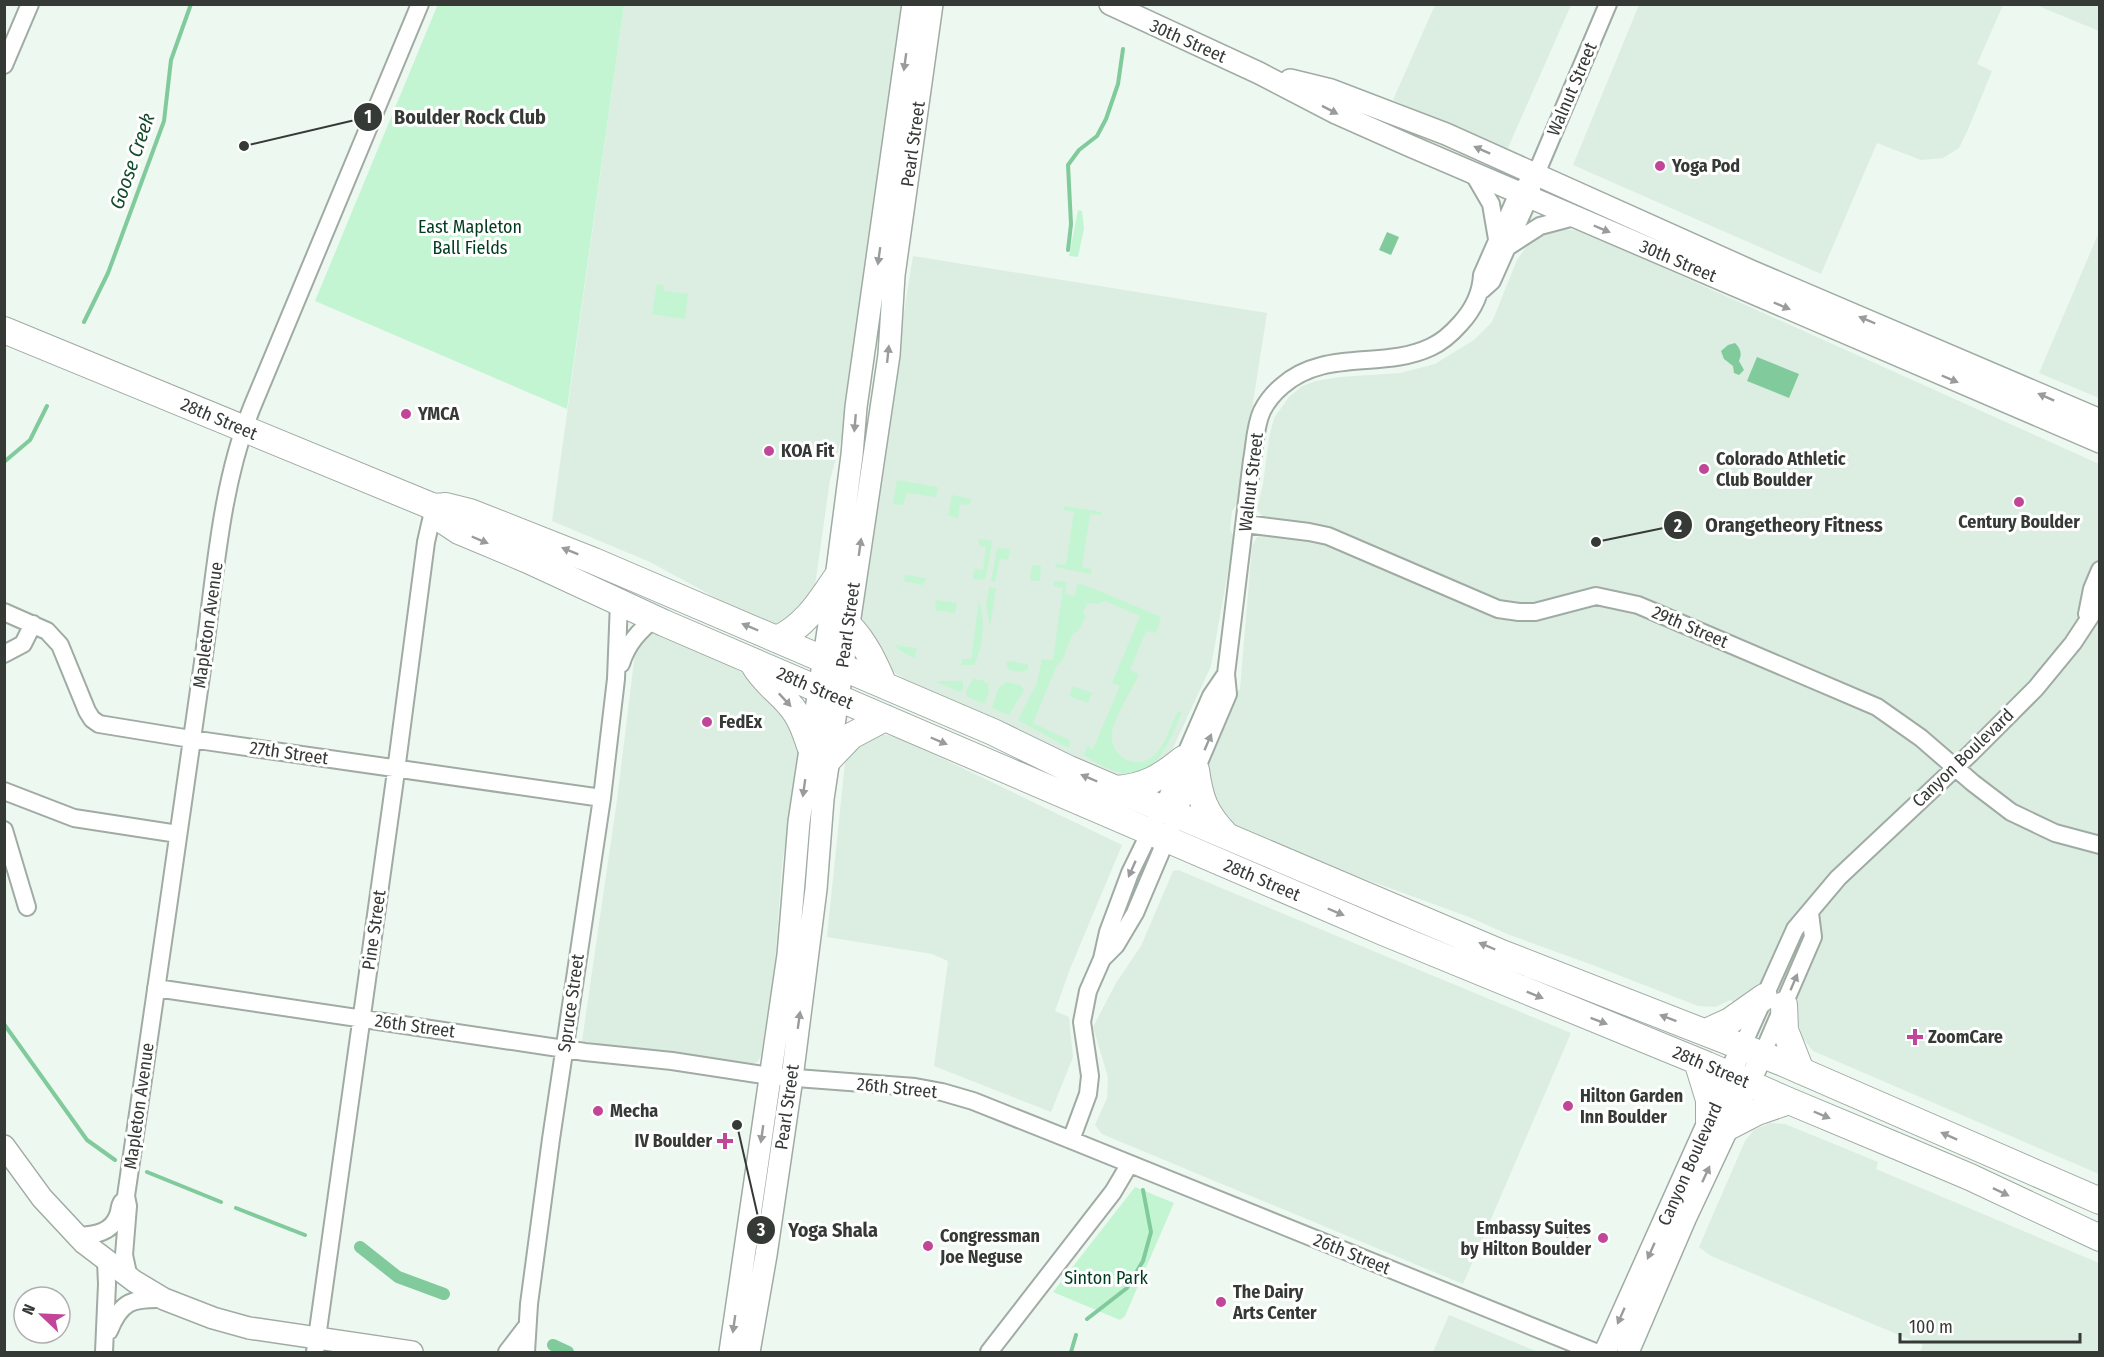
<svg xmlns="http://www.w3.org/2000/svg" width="2104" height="1357" viewBox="0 0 2104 1357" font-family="'Fira Sans Condensed',sans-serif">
	<rect width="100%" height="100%" fill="#edf8f0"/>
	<path fill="#dbeee1" d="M 624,5 L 903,5 L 842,436 L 830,480 L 814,592 L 797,620 L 774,626 L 764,624 L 650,562 L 552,521 Z
		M 1435,5 L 1571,5 L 1507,150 L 1393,100 Z
		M 1639,5 L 1639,4 L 2003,5 L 1977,64 L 1992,71 L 1967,132 L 1959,148 L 1943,158 L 1921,160 L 1877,143 L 1821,274 L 1573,165 Z
		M 2036,5 L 2099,5 L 2099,31 Z
		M 1557,229 L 1579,230 L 2099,464 L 2099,1174 L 1813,1051 L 1802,1037 L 1799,1025 L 1730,1000 L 1716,1007 L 1698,1006 L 1590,964 L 1507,934 L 1469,917 L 1230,830 L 1213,814 L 1207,762 L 1233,696 L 1240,689 L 1252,546 L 1257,537 L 1262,535 L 1263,516 L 1258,511 L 1257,508 L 1263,484 L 1269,438 L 1274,418 L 1289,397 L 1302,386 L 1316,381 L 1340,377 L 1400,373 L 1435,364 L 1474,340 L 1492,322 L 1517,260 L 1531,240 Z
		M 2099,232 L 2099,398 L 2039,373 Z
		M 913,256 L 1267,313 L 1237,504 L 1232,511 L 1230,529 L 1233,535 L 1233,544 L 1211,666 L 1168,759 L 1129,781 L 1086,767 L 903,678 L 889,669 L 861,621 L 897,356 Z
		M 653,632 L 729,665 L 748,676 L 784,707 L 798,748 L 798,761 L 782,865 L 775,963 L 761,1056 L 757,1062 L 748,1065 L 582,1041 L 617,800 L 636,645 L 647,633 Z
		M 879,734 L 898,737 L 1122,845 L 1070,969 L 1055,1011 L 1069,1017 L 1073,1057 L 1051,1112 L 934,1066 L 948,961 L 932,954 L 827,937 L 845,762 L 848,751 Z
		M 1178,870 L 1571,1033 L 1463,1284 L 1102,1134 L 1095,1125 L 1107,1098 L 1108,1077 L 1093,1027 L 1116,983 L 1141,946 L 1173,871 Z
		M 1770,1123 L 1785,1124 L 1878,1162 L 1876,1169 L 2099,1263 L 2099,1352 L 1920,1352 L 1923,1345 L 1711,1256 L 1699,1247 L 1745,1141 L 1754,1130 Z
		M 1449,1315 L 1538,1352 L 1433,1352 Z"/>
	<path fill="#c3f5d3" d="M 438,4 L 624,5 L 567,409 L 315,301 Z
		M 1078,210 L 1082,211 L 1084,228 L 1078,257 L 1069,256 Z
		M 657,284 L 664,285 L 664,291 L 688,294 L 685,319 L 652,314 Z
		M 897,480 L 938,487 L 936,497 L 907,493 L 903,505 L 893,504 Z
		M 952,495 L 971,499 L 970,505 L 960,504 L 958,518 L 948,516 Z
		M 1064,506 L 1101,512 L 1101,515 L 1090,514 L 1082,567 L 1092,569 L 1091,574 L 1055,567 L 1056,564 L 1066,565 L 1074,512 L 1064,510 Z
		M 1675,523 L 1683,525 L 1676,543 L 1670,541 Z
		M 979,539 L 992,541 L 987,573 L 984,580 L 973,579 L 974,569 L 983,570 L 986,547 L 979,546 Z
		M 997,548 L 1010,549 L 1008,560 L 1000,559 L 995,582 L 991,582 Z
		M 1032,565 L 1041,566 L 1040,581 L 1030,580 Z
		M 905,575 L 925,578 L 926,580 L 923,585 L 904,581 Z
		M 1054,581 L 1067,582 L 1065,594 L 1075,596 L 1077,584 L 1085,585 L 1161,617 L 1156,633 L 1146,631 L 1130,670 L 1139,675 C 1132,689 1114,718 1112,733 C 1109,755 1134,771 1152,757 C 1165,748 1170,727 1177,713 L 1179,711 L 1182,712 C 1159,768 1143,794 1084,755 L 1087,746 L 1093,749 L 1120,686 L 1112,683 L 1140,616 L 1105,601 L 1099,604 L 1088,603 L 1083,611 L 1086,617 L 1077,632 L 1073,633 L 1062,661 L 1057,665 L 1033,723 L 1069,740 L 1070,747 L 1067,747 L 1018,720 L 1037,683 L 1042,659 L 1053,660 L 1063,588 L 1053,586 Z
		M 989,587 L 996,588 L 990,627 L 986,605 Z
		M 936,600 L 957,603 L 955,613 L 935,610 Z
		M 979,601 C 986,620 983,647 974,665 L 961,665 L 962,659 L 971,659 Z
		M 895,645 L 917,648 L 915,658 L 899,650 Z
		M 1008,661 L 1028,664 L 1028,669 L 1022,672 L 1009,670 L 1006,664 Z
		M 973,679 L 982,680 L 988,684 L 989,692 L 984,704 L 966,696 L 967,689 Z
		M 939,681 L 963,681 L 963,689 L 960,692 L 936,682 Z
		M 1007,682 L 1020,685 L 1024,690 L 1009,715 L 992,708 L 999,687 Z
		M 1073,686 L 1092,693 L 1088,703 L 1069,696 Z
		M 1135,1187 L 1174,1203 L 1125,1316 L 1120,1320 L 1053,1292 Z"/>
	<path fill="#81ca9b" d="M 1387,232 L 1399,237 L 1391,255 L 1379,250 Z
		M 1735,343 C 1741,349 1742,354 1739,361 L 1744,370 L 1739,375 L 1734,373 L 1733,366 L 1724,359 L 1721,351 L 1728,345 Z
		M 1757,357 L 1799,374 L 1789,398 L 1747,381 Z
		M 1557,1221 L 1573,1227 L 1568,1238 L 1553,1232 Z"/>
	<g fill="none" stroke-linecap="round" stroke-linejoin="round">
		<path stroke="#81ca9b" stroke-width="4" d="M 1068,250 L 1071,224 L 1068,165 L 1079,150 L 1097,136 L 1106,119 L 1118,84 L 1123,49
			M 84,322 L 108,273 L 164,121 L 171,60 L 191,4
			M 4,462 L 30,440 L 47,406
			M 4,1024 L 87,1140 L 115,1160
			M 147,1172 L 221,1202
			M 236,1208 L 305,1235
			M 1087,1319 L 1127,1288 L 1143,1261 L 1151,1232 L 1143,1190
			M 1071,1352 L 1076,1335"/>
		<path stroke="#81ca9b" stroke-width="12" d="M 360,1247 L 398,1277 L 444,1294
			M 553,1345 L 568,1352"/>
		<defs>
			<path id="minor" d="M 4,65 L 30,4
				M 1473,173 L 1491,204 L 1497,239
				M 1509,246 L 1540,226 L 1574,217
				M 1482,290 L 1492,281 L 1529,198 L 1536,174 L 1608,4
				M 1245,524 L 1309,532 L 1328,536 L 1498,609 L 1519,612 L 1535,612 L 1596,596 L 1638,605 L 1877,707 L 1921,738 L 1973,783 L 2011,812 L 2055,833 L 2100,845
				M 4,612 L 47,631 L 60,645 L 87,711 L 92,719 L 99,724 L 191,739 L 602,798
				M 2087,614 L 2092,589 L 2100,570
				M 4,654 L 23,644 L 33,624
				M 621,664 C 627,644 639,631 655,618
				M 4,791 L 74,818 L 178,834
				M 4,830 L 27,907
				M 1102,959 L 1116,945 L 1135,913 L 1228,694 L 1226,674 L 1252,460 C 1255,444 1255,426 1262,411 C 1267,401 1275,392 1282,386 C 1325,348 1383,370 1431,347 C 1442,342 1452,333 1460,324 C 1473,310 1481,295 1482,275 L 1518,193 L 1536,174
				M 156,988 L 585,1052 L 672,1061 L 770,1076 L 915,1087 L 942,1092 L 973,1101 L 1071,1140 L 1595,1352
				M 1742,1047 L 1795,929 L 1838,878 L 1970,754 L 2036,688 L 2073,643 L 2100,602
				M 1762,1055 L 1813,937 L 1810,913
				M 1071,1140 L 1088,1094 L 1090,1076 L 1082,1022 L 1088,991 L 1102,959 L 1108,932 L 1130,873 L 1168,795 L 1211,696 L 1226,674
				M 78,1236 C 94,1235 112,1233 118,1215 C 120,1210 119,1206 122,1202
				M 129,1278 L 124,1255 L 128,1206 L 126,1196 C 152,1020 177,845 202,669 C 215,581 219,490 252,407 L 420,4
				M 109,1331 C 121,1301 132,1298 164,1299
				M 104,1352 L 107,1284 L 106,1261
				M 315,1352 L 394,786 L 426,542 L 434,507
				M 507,1352 L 527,1326
				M 526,1352 L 529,1304 L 551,1139 L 602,798 L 616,679 L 619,602
				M 989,1352 L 1113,1192 L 1129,1165"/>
			<path id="major" d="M 1110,4 L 1259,73 L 1336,113 L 1408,145 L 2100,442
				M 1290,80 L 1331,90 L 1446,134 L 1751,271 L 2100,420
				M 4,1146 L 42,1198 L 84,1243 L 134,1281 L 164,1299 L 213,1318 L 249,1328 L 412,1352
				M 730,1352 L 788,955 L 799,822 L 836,578 L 852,455 L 856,407 L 913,4
				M 749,1352 L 766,1255 L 792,1078 L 816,889 L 823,799 L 889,355 L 894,275 L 932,4
				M 1605,1352 L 1742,1047
				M 1628,1352 L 1685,1219 L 1762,1055"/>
			<path id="highway" d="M 4,330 L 434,507 L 446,506 L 470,512 L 594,561 L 993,732 L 1069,769 L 1499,952 L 1783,1063 L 2100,1201
				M 434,507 L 444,521 L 459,531 L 528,560 L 664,623 L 1383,932 L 1707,1065 L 1789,1101 L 1899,1147 L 1970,1177 L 2100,1238
				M 849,626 C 865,642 875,664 884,685
				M 777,639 C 805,626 819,603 836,578
				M 754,665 C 763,681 777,690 789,704 C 800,716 805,731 810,746
				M 828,760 L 851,736 L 885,718
				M 1196,770 C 1200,799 1205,813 1225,834
				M 1116,789 C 1145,787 1161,777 1183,759
				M 1784,1005 L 1785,1030 L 1801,1071
				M 1706,1032 L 1730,1021 L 1764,997
				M 1697,1061 L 1709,1100 L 1709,1121
				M 1726,1128 L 1757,1112 L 1789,1101"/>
		</defs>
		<use href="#minor" stroke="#a0aba4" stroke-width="20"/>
		<use href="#major" stroke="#a0aba4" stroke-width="24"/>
		<use href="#highway" stroke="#a0aba4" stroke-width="28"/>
		<use href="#minor" stroke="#fff" stroke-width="16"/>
		<use href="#major" stroke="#fff" stroke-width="21"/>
		<use href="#highway" stroke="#fff" stroke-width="26"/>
	</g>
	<defs><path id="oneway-solid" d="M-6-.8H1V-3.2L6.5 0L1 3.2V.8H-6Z" transform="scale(1.5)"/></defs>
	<g fill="#9a9c9b">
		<use href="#oneway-solid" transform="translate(905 62) rotate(98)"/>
		<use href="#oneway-solid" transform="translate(1330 110) rotate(27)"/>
		<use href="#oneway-solid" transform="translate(1482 150) rotate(-156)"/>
		<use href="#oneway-solid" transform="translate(1602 229) rotate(23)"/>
		<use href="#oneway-solid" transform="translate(879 256) rotate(98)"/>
		<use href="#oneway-solid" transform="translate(1782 306) rotate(23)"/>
		<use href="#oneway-solid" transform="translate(1867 320) rotate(-157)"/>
		<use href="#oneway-solid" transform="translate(888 354) rotate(-84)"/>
		<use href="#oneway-solid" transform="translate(1950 379) rotate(23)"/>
		<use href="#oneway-solid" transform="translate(2046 397) rotate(-156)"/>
		<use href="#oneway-solid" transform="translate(855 423) rotate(95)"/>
		<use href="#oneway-solid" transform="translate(480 540) rotate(23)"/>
		<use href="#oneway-solid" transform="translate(860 547) rotate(-82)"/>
		<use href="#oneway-solid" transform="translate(570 551) rotate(-158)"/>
		<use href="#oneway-solid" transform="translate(750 627) rotate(-157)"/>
		<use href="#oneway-solid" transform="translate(785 700) rotate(47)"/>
		<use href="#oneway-solid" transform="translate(939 741) rotate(23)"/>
		<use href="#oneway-solid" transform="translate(1208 742) rotate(-67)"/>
		<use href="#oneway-solid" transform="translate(1089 778) rotate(-157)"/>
		<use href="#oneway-solid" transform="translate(804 788) rotate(98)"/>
		<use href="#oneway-solid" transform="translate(1132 869) rotate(114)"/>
		<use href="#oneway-solid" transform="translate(1336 912) rotate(23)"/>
		<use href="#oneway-solid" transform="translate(1487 946) rotate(-157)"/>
		<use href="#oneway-solid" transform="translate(1794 982) rotate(-67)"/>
		<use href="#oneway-solid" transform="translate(1535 995) rotate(22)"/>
		<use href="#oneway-solid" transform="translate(1668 1018) rotate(-159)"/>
		<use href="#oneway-solid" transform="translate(799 1020) rotate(-82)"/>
		<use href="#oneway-solid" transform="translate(1599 1021) rotate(21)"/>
		<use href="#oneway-solid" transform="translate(1822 1115) rotate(23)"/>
		<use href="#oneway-solid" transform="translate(762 1134) rotate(98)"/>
		<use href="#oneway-solid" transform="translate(1949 1136) rotate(-156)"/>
		<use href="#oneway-solid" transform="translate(1706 1174) rotate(-65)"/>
		<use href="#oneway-solid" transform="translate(2001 1192) rotate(26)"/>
		<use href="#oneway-solid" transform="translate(1651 1251) rotate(114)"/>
		<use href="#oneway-solid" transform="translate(1621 1316) rotate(114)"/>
		<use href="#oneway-solid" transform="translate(734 1324) rotate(98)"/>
	</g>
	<g fill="#c24697" stroke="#fff" stroke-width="2">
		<circle cx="1660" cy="166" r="6"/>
		<circle cx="406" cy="414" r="6"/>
		<circle cx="769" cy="451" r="6"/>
		<circle cx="1704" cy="469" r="6"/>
		<circle cx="2019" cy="502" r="6"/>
		<circle cx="707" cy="722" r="6"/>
		<path d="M1912 1028h6v6h6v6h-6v6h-6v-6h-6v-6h6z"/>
		<circle cx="1568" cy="1106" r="6"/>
		<circle cx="598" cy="1111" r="6"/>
		<path d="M722 1132h6v6h6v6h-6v6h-6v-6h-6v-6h6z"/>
		<circle cx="1603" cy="1238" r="6"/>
		<circle cx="928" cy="1246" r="6"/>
		<circle cx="1221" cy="1302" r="6"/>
	</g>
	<g text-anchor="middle" stroke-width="6" stroke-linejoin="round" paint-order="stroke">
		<g font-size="18" fill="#363a37" stroke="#fff">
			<text transform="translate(1188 41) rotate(24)" y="6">30th Street</text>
			<text transform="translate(1572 89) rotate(-67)" y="6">Walnut Street</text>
			<text transform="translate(913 144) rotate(-82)" y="6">Pearl Street</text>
			<text transform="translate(1678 261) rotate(23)" y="6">30th Street</text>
			<text transform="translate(219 419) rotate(23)" y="6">28th Street</text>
			<text transform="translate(1251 482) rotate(-83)" y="6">Walnut Street</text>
			<text transform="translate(208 625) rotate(-82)" y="6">Mapleton Avenue</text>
			<text transform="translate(848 625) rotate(-82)" y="6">Pearl Street</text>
			<text transform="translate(1690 627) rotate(23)" y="6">29th Street</text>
			<text transform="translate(815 688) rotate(23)" y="6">28th Street</text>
			<text transform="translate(289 753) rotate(8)" y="6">27th Street</text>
			<text transform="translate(1963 758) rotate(-44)" y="6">Canyon Boulevard</text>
			<text transform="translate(1262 880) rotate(23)" y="6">28th Street</text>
			<text transform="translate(374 930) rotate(-82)" y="6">Pine Street</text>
			<text transform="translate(571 1003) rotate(-82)" y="6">Spruce Street</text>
			<text transform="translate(415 1026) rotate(8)" y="6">26th Street</text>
			<text transform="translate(1711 1067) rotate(23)" y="6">28th Street</text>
			<text transform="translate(897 1088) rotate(6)" y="6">26th Street</text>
			<text transform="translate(139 1106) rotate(-82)" y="6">Mapleton Avenue</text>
			<text transform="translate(787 1107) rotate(-82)" y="6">Pearl Street</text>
			<text transform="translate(1690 1164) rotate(-66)" y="6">Canyon Boulevard</text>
			<text transform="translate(1352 1254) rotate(22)" y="6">26th Street</text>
		</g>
		<g font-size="18" font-weight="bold" fill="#363a37" stroke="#fff" text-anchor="start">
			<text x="1672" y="172">Yoga Pod</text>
			<text x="418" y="420">YMCA</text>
			<text x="781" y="457">KOA Fit</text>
			<text x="1716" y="465">Colorado Athletic<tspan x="1716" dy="21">Club Boulder</tspan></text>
			<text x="2019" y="528" text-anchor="middle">Century Boulder</text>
			<text x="719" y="728">FedEx</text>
			<text x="1928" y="1043">ZoomCare</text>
			<text x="1580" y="1102">Hilton Garden<tspan x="1580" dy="21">Inn Boulder</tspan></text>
			<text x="610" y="1117">Mecha</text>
			<text x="712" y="1147" text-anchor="end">IV Boulder</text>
			<text x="1591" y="1234" text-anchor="end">Embassy Suites<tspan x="1591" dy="21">by Hilton Boulder</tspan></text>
			<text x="940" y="1242">Congressman<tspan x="940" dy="21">Joe Neguse</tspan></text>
			<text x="1233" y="1298">The Dairy<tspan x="1233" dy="21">Arts Center</tspan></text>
		</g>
		<g font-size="18" fill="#003c1f" stroke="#fff">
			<text x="470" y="233">East Mapleton<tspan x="470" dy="21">Ball Fields</tspan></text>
			<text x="1106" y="1284">Sinton Park</text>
		</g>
		<g font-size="20" font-style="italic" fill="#124a2b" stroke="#fff">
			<text transform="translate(132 161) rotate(-71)" y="7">Goose Creek</text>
		</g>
	</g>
	<path fill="none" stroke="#363a37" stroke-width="2" d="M244 146L368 117M1596 542L1678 525M737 1125L761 1230"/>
	<g fill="#363a37" stroke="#fff" stroke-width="2">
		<circle cx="244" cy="146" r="6"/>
		<circle cx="1596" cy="542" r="6"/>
		<circle cx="737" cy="1125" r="6"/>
		<circle cx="368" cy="117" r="15"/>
		<circle cx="1678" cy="525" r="15"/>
		<circle cx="761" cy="1230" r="15"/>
	</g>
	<g font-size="18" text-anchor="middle" font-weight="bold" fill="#fff">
		<text x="368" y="123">1</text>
		<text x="1678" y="532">2</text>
		<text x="761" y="1236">3</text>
	</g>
	<g font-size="20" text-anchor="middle" font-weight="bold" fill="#363a37" stroke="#fff" stroke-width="6" stroke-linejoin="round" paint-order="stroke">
		<text x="470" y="124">Boulder Rock Club</text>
		<text x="1794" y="532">Orangetheory Fitness</text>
		<text x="833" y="1237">Yoga Shala</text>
	</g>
	<rect width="2104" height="1357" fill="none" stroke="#363a37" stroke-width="12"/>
	<g transform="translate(42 1315) rotate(293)"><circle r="28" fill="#ffffff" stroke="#afb0af" stroke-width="1.5"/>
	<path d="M0-4.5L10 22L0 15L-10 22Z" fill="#c24697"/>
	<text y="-9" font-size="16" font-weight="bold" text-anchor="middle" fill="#363a37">N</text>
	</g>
	<path d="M1900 1333v9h180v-9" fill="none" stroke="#363a37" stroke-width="3"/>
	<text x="1909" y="1333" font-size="18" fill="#363a37" stroke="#ffffff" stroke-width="4.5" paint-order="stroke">100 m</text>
</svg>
